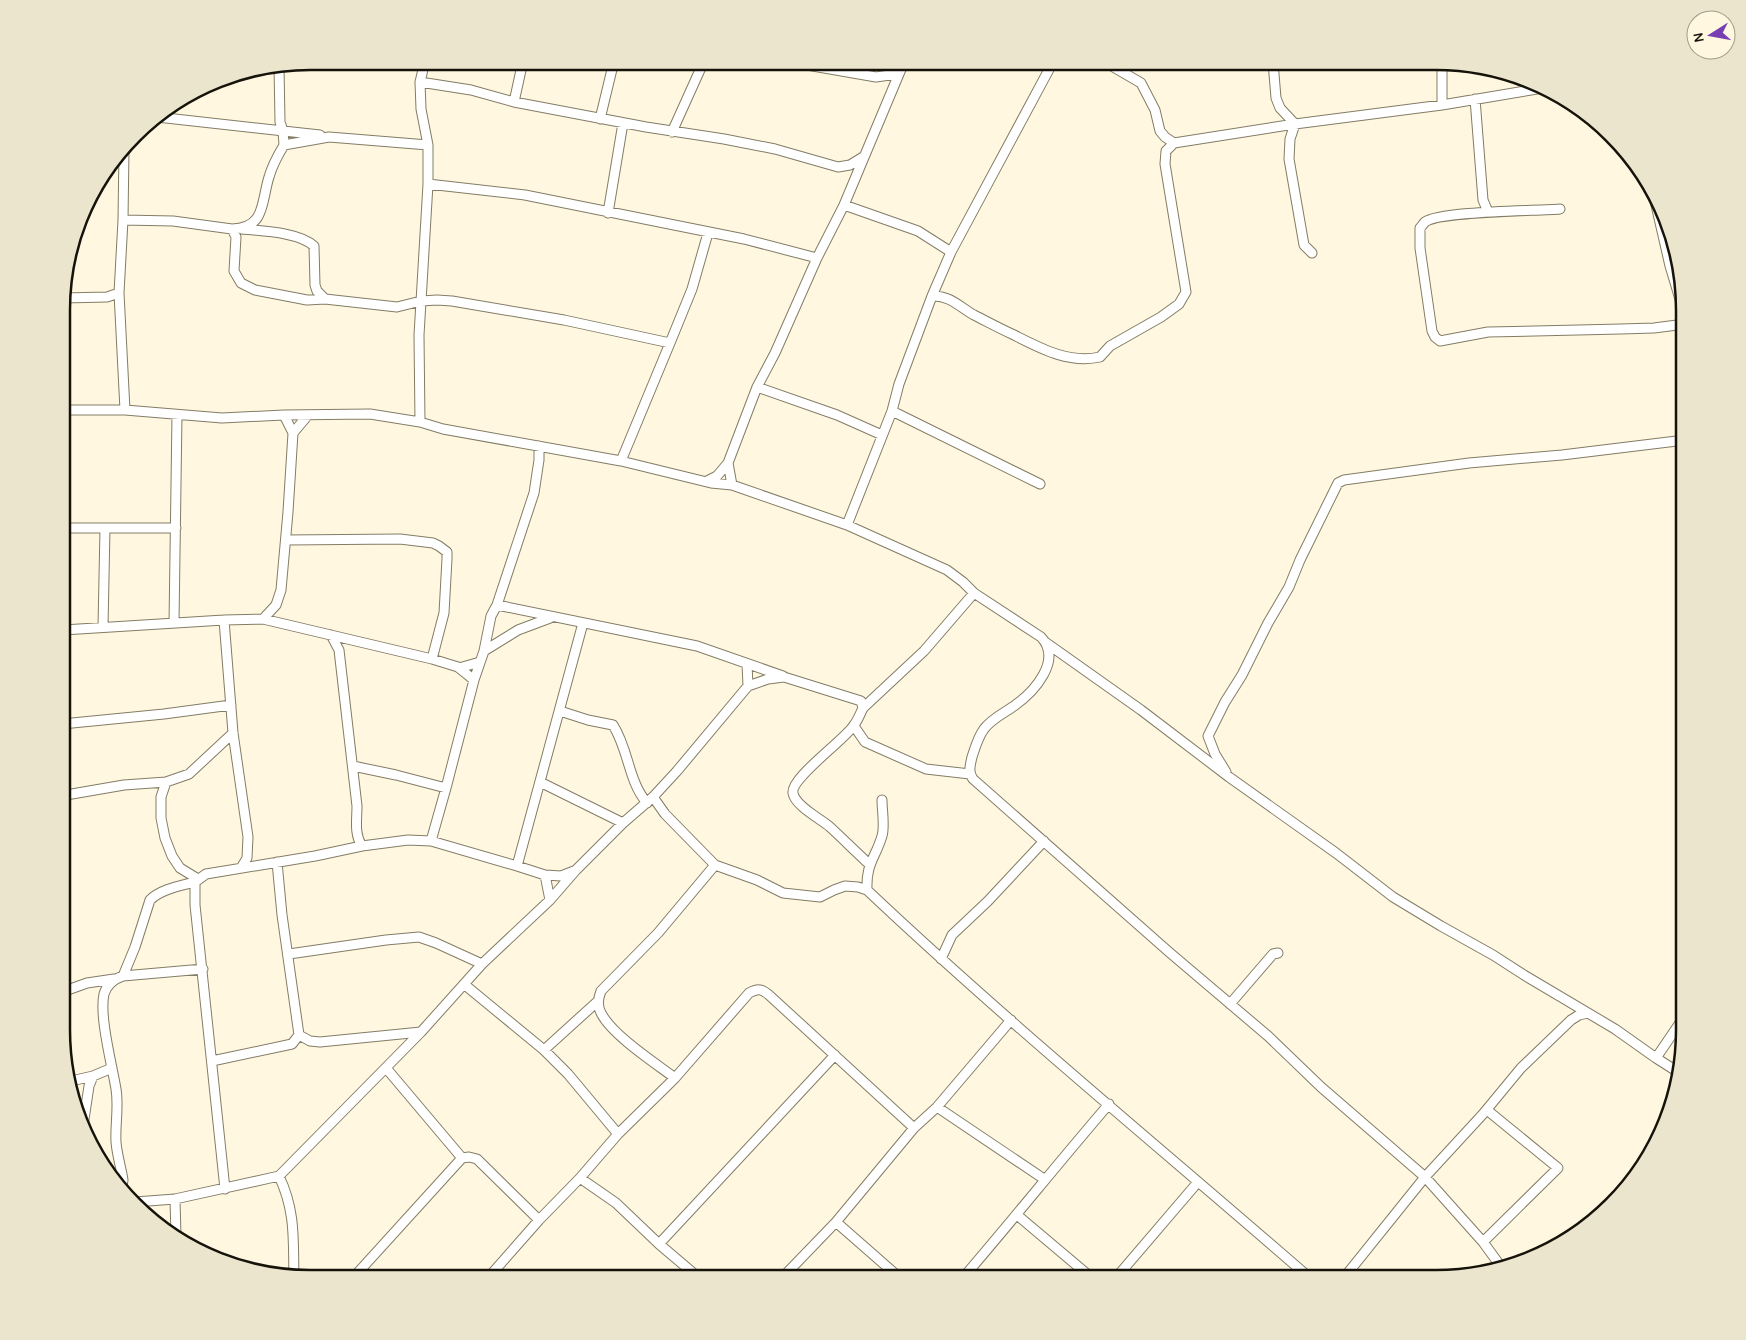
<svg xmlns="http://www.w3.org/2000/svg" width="1746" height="1340" viewBox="0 0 1746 1340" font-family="Karla,sans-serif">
	<rect width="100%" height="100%" fill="#fff7df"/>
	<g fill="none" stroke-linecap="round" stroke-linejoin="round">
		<defs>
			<path id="minor" d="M 784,61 L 876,77 L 897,74
				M 904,62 L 844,205 L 817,258 L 775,353 L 757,387 L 728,463 L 732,485 L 847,525 L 947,570 L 963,582 L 974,593 L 1041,637 C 1063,660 1034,692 1014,706 C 1004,713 991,719 984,729 C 978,737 975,748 972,757 C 970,766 968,772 973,779 L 1169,952 L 1268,1036 L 1321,1087 L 1425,1177 L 1483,1242 L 1502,1268
				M 1105,62 L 1141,83 L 1155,110 L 1160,131 L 1165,137 L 1174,143
				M 1273,62 L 1276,98 L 1280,108 L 1295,124 L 1290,139 L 1289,159 L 1304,245 L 1312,253
				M 1442,62 L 1442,105
				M 279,66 L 280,122 L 283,131 L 284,145
				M 420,82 L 471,90 L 514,102 L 646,127 L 724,139 L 775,149 L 838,167 L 850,165 L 863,157
				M 1475,99 L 1483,200 L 1488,212
				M 514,102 L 523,61
				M 157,117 L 320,135
				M 600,119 L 614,61
				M 672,132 L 704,61
				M 124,150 L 123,220 L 119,293 L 125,410
				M 428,184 L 525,195 L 744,239 L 817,258
				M 1653,192 L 1670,266 L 1685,316
				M 844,205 L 918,231 L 951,252
				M 1560,209 C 1536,211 1440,211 1425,222 C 1423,224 1422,226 1420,228 L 1420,248 L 1432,331 L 1435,337 L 1440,341 L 1488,332 L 1621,329 L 1654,328 L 1685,324
				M 608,213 L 623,123
				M 123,220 L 173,221 L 232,229 C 266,228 261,202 269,177 C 272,166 278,155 284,145 L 329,137 L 428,145
				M 232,229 L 236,237 L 234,271 L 241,283 L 255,290 L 307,300 L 325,299 L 397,307 L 421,301 L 437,300 L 452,301 L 564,320 L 670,343 L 692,289 L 708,233
				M 242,229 C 262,231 299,232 314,246 L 315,285 L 317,291 L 325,299
				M 1670,266 L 1681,268
				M 932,296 C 949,295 960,307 974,315 C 986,321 999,328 1012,334 C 1040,348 1068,364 1100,357 L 1110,346 L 1161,317 L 1179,304 L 1186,292 L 1165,164 L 1166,151 L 1174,143 L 1295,124 L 1442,105 L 1543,88
				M 63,298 L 107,297 L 119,293
				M 757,387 L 837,415 L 882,435
				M 63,410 L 125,410 L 222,418 L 284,415 L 370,414 L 420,422 L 443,429 L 621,461 L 711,483 L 732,485
				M 892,411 L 1040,484
				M 420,422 L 419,335 L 428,184 L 428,145 L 421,109 L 420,82 L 425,61
				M 293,433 L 308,415
				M 621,461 L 670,343
				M 707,481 L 717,476 L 728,463
				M 847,525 L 892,411 L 899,384 L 932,296 L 951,252 L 1053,62
				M 63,528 L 176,528
				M 286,540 L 400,539 L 433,543 L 439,546 L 447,552 L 447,559 L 444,613 L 432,659
				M 497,605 L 697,646 L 783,676
				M 263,619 L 276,605 L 281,590 L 288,512 L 293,433 L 284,415
				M 224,620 L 233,733 L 248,837 L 247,858 L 241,868
				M 174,623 L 177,415
				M 103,627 L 105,528
				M 63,630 L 224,620 L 263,619 L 432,659 L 458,667 L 474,680
				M 331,635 L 339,650 L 357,806 C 357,820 354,834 362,846
				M 1045,642 L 1141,710 L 1229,777 L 1336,853 L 1393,897 L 1441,926 L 1493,955 L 1524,975 L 1615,1029 L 1656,1058
				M 484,651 L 518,630 L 550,618
				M 747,664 L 748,686
				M 459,668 L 480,662
				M 863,708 L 924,651 L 974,593
				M 560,711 L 588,720 L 613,725 C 629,750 628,781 647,803
				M 62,724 L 164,714 L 231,705
				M 854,726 L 865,742 L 926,769 L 970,774
				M 353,766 L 396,775 L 446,788
				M 1226,772 L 1215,754 L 1208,736 L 1225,702 L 1242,675 L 1268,623 L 1289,587 L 1300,560 L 1338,483 L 1344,480 L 1469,463 L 1562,455 L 1685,440
				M 540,782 L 623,823
				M 62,794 L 66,795 L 124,785 L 166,782
				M 653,797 L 665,814 L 715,865 L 757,880 L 783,893 L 820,897 L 834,890 L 845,886 L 858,887 L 867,890 C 1010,1025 1163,1150 1311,1279
				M 431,841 L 446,788 L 474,680 L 484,651 L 491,616 L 497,605 L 534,493 L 539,460 L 539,446
				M 517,866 L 583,623
				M 545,875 L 550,900
				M 198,879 L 180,868 L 172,856 L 165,838 L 161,818 L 161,797 L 166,782 L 189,774 L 233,733
				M 867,890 C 866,863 875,859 882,836 C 885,826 882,811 882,800
				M 289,954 L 386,940 L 419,937 L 436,943 L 482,964
				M 941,959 L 952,935 L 988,901 L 1044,841
				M 123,976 L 135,947 L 150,900 C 161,889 180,886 195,882
				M 465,985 L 544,1050 L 568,1074 L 618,1134
				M 62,992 L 87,983 L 114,979
				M 1230,1004 L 1273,954 L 1278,953
				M 299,1035 L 310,1041 L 320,1042 L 421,1032
				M 544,1050 L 598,1001
				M 212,1061 L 292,1044 L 299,1035 L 282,915 L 277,862
				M 386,1068 L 462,1158
				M 1678,1072 L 1656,1058 L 1684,1017
				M 675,1078 C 655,1063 612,1035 601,1013 C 597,1005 598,999 601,991 L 658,933 L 715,865
				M 71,1081 L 93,1076 L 112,1068
				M 937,1107 L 1044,1179
				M 83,1126 L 89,1086 L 93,1076
				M 279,1176 C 296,1212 293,1240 294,1278
				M 580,1178 L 616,1203 L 659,1244 L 699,1278
				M 122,1186 L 123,1180 C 121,1167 117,1155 116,1142 C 115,1124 119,1107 116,1089 C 112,1065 99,1016 104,994 C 107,984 114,979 123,976 L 203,969
				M 225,1189 L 195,905 L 195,882 L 206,874 L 315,856 L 362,846 L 408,840 L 431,841 L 517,866 L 545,875 L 561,876 L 574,871
				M 175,1199 L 176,1236
				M 135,1202 L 175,1199 L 279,1176 L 421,1032 L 482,964 L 550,900 L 576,870 L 623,823 L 653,797 L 677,771 L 748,686 L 768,679 L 784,677 L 861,701 L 863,708 C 860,714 858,720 854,725 C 846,739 790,778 793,793 C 795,806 821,819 830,827 C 843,839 856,852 869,864
				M 1017,1215 L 1093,1279
				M 836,1222 L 901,1279
				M 1483,1242 L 1558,1168 L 1487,1110
				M 659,1244 L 835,1055
				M 362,1270 L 371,1278
				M 353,1278 L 462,1158 L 469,1157 L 477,1159 L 539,1220
				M 488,1278 L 539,1220 L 580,1178 L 618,1134 L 675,1078 L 749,993 C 758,988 762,989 769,995 L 914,1128
				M 782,1278 L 836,1222 L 914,1128 L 937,1107 L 1011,1020
				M 962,1279 C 1012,1221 1059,1162 1109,1104
				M 1115,1279 L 1198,1182
				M 1343,1279 L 1425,1177 L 1483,1114 L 1521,1068 L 1571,1020 L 1579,1015 L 1588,1013"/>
		</defs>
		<use href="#minor" stroke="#837c66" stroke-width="11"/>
		<use href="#minor" stroke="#fff" stroke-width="9"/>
	</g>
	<path d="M0 0H1746V1340H0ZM310 70H1436A240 240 0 0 1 1676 310V1030A240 240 0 0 1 1436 1270H310A240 240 0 0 1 70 1030V310A240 240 0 0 1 310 70Z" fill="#ece5ce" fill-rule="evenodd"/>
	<path fill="none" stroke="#15130a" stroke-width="2.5" d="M310 70H1436A240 240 0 0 1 1676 310V1030A240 240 0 0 1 1436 1270H310A240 240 0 0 1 70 1030V310A240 240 0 0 1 310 70Z"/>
	<g transform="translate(1711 35) rotate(259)"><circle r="24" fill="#fff7df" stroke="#a19c8a"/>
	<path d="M0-4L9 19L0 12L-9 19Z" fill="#783eb4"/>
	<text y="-8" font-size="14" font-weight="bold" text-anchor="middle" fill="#15130a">N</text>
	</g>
</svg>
